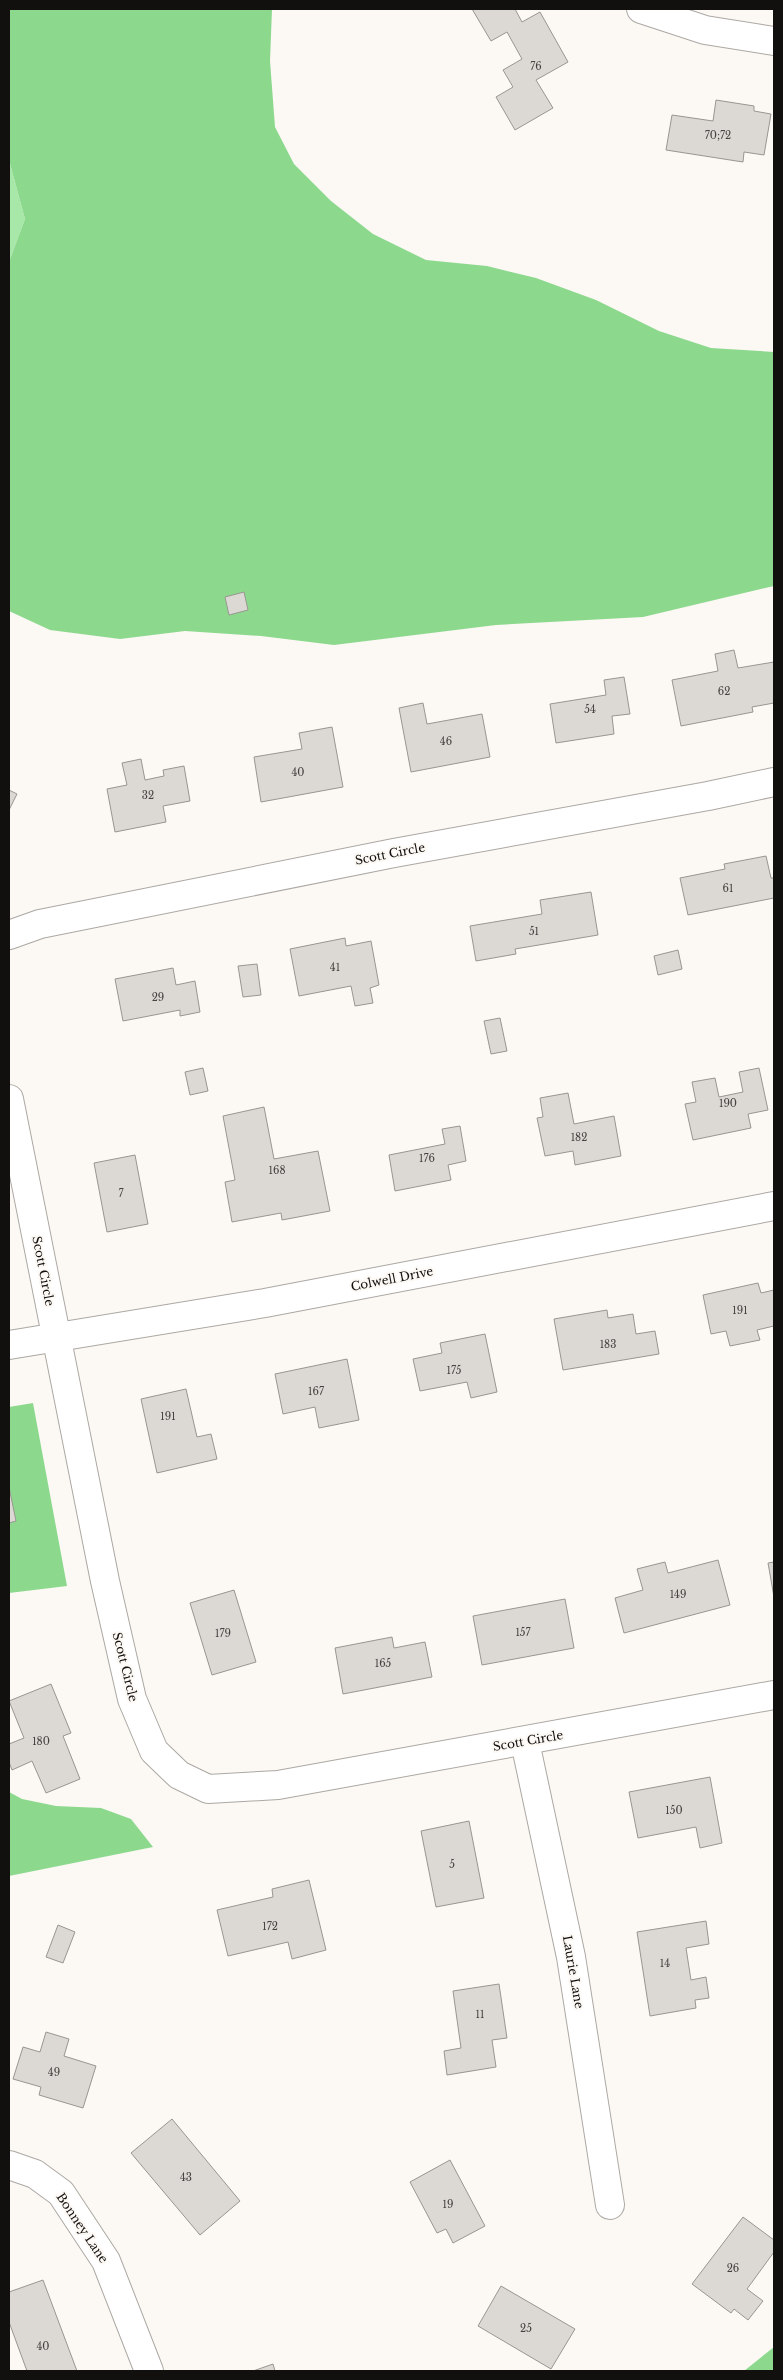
<svg xmlns="http://www.w3.org/2000/svg" width="783" height="2380" viewBox="0 0 783 2380" font-family="'Libre Baskerville',serif">
	<rect width="100%" height="100%" fill="#fcf8f4"/>
	<path fill="#a7e8a8" d="M 9,160 L 25,219 L 9,262 Z"/>
	<path fill="#8cd98e" d="M 9,9 L 272,9 L 270,61 L 275,127 L 294,164 L 331,201 L 373,234 L 426,260 L 487,266 L 536,278 L 596,300 L 659,331 L 711,348 L 774,352 L 774,586 L 643,617 L 496,625 L 334,645 L 261,636 L 185,631 L 120,639 L 50,630 L 9,611 L 9,262 L 25,219 L 9,160 Z
		M 33,1403 L 67,1586 L 9,1593 L 9,1407 Z
		M 9,1792 L 22,1799 L 56,1806 L 101,1808 L 131,1819 L 153,1847 L 9,1876 Z
		M 774,2347 L 774,2371 L 744,2371 Z"/>
	<path fill="#dcd8d4" stroke="#999692" d="M 472,9 L 515,9 L 522,22 L 540,12 L 568,62 L 536,80 L 553,108 L 515,130 L 496,97 L 513,87 L 503,70 L 522,59 L 507,32 L 491,41 Z
		M 716,100 L 754,106 L 754,111 L 771,114 L 764,155 L 744,152 L 743,162 L 666,150 L 672,115 L 713,121 Z
		M 244,592 L 248,610 L 229,615 L 225,597 Z
		M 734,650 L 738,668 L 774,662 L 774,703 L 752,707 L 753,712 L 681,726 L 672,680 L 718,671 L 715,654 Z
		M 624,677 L 630,714 L 612,716 L 614,734 L 556,743 L 550,704 L 606,695 L 604,680 Z
		M 423,703 L 427,724 L 482,714 L 490,757 L 411,772 L 399,708 Z
		M 332,727 L 343,787 L 261,802 L 254,757 L 302,749 L 299,733 Z
		M 141,759 L 145,780 L 164,776 L 163,770 L 184,766 L 190,801 L 163,806 L 166,822 L 115,832 L 107,789 L 127,785 L 122,763 Z
		M 9,790 L 17,794 L 9,810 Z
		M 766,856 L 771,878 L 774,878 L 774,898 L 688,915 L 680,878 L 725,869 L 724,864 Z
		M 591,892 L 598,935 L 515,949 L 516,954 L 476,961 L 470,926 L 542,914 L 540,900 Z
		M 345,938 L 346,946 L 371,941 L 379,985 L 370,988 L 373,1003 L 355,1006 L 351,986 L 299,996 L 290,949 Z
		M 678,950 L 682,969 L 658,975 L 654,956 Z
		M 257,964 L 261,995 L 243,997 L 238,966 Z
		M 173,968 L 176,985 L 195,981 L 200,1012 L 180,1016 L 180,1010 L 123,1021 L 115,979 Z
		M 500,1018 L 507,1051 L 491,1054 L 484,1021 Z
		M 203,1068 L 208,1091 L 190,1095 L 185,1072 Z
		M 759,1068 L 768,1110 L 748,1114 L 751,1128 L 693,1140 L 685,1104 L 696,1102 L 692,1082 L 715,1078 L 719,1097 L 743,1092 L 739,1072 Z
		M 568,1093 L 574,1124 L 614,1116 L 621,1156 L 575,1165 L 573,1151 L 545,1156 L 537,1118 L 543,1117 L 540,1098 Z
		M 264,1107 L 274,1159 L 318,1151 L 330,1211 L 282,1220 L 281,1213 L 232,1222 L 225,1182 L 235,1180 L 223,1116 Z
		M 460,1126 L 466,1161 L 448,1165 L 451,1180 L 395,1191 L 389,1155 L 445,1144 L 442,1129 Z
		M 135,1155 L 148,1224 L 107,1232 L 94,1163 Z
		M 758,1283 L 761,1293 L 774,1290 L 774,1326 L 757,1330 L 760,1340 L 730,1346 L 726,1331 L 711,1334 L 703,1295 Z
		M 607,1310 L 608,1318 L 633,1314 L 636,1334 L 655,1331 L 659,1354 L 563,1370 L 554,1319 Z
		M 485,1334 L 497,1392 L 471,1398 L 467,1382 L 420,1391 L 413,1359 L 442,1353 L 440,1343 Z
		M 347,1359 L 359,1420 L 319,1428 L 315,1407 L 283,1414 L 275,1374 Z
		M 186,1389 L 197,1437 L 211,1434 L 217,1459 L 157,1473 L 141,1399 Z
		M 9,1487 L 16,1521 L 9,1523 Z
		M 718,1560 L 730,1605 L 624,1633 L 615,1598 L 643,1590 L 637,1569 L 665,1562 L 668,1573 Z
		M 774,1562 L 774,1597 L 768,1563 Z
		M 234,1590 L 256,1662 L 212,1675 L 190,1603 Z
		M 565,1599 L 574,1648 L 482,1665 L 473,1616 Z
		M 392,1637 L 394,1648 L 425,1642 L 432,1677 L 343,1694 L 335,1648 Z
		M 51,1684 L 71,1733 L 63,1736 L 80,1779 L 46,1793 L 32,1761 L 12,1770 L 9,1762 L 9,1744 L 24,1738 L 9,1701 Z
		M 710,1777 L 722,1843 L 700,1848 L 696,1827 L 638,1838 L 629,1792 Z
		M 469,1821 L 484,1898 L 436,1907 L 421,1831 Z
		M 309,1880 L 326,1950 L 292,1959 L 288,1942 L 228,1956 L 217,1910 L 273,1897 L 272,1889 Z
		M 706,1921 L 709,1944 L 686,1948 L 691,1980 L 706,1977 L 709,1998 L 695,2000 L 696,2008 L 650,2016 L 637,1932 Z
		M 58,1925 L 75,1932 L 63,1963 L 46,1957 Z
		M 499,1984 L 507,2038 L 492,2040 L 496,2067 L 447,2075 L 444,2051 L 461,2048 L 453,1991 Z
		M 46,2032 L 69,2039 L 64,2056 L 96,2066 L 83,2108 L 39,2095 L 41,2087 L 13,2079 L 23,2047 L 40,2052 Z
		M 172,2119 L 240,2201 L 200,2235 L 131,2153 Z
		M 450,2160 L 485,2226 L 453,2243 L 446,2229 L 437,2233 L 410,2182 Z
		M 743,2217 L 774,2240 L 774,2252 L 747,2289 L 763,2301 L 748,2320 L 734,2309 L 731,2313 L 692,2284 Z
		M 43,2280 L 77,2371 L 27,2371 L 9,2322 L 9,2292 Z
		M 501,2286 L 575,2329 L 551,2369 L 478,2326 Z
		M 273,2364 L 275,2371 L 253,2371 Z"/>
	<g fill="none" stroke-linecap="round" stroke-linejoin="round">
		<defs>
			<path id="minor" d="M 641,9 L 705,30 L 774,41
				M 9,935 L 40,924 L 394,853 L 708,796 L 774,782
				M 9,1099 L 105,1581 L 132,1699 L 154,1751 L 179,1775 L 208,1789 L 278,1785 L 774,1695
				M 9,1345 L 265,1303 L 774,1206
				M 525,1742 L 571,1957 L 610,2205
				M 9,2165 L 35,2174 L 61,2193 L 106,2261 L 149,2371"/>
		</defs>
		<use href="#minor" stroke="#aca8a4" stroke-width="30"/>
		<use href="#minor" stroke="#fff" stroke-width="28"/>
	</g>
	<g text-anchor="middle" stroke-width="4" stroke-linejoin="round" paint-order="stroke">
		<g font-size="10" fill="#444240">
			<text x="536" y="70">76</text>
			<text x="718" y="139">70;72</text>
			<text x="724" y="695">62</text>
			<text x="590" y="713">54</text>
			<text x="446" y="745">46</text>
			<text x="298" y="776">40</text>
			<text x="148" y="799">32</text>
			<text x="728" y="892">61</text>
			<text x="534" y="935">51</text>
			<text x="335" y="971">41</text>
			<text x="158" y="1001">29</text>
			<text x="728" y="1107">190</text>
			<text x="579" y="1141">182</text>
			<text x="427" y="1162">176</text>
			<text x="277" y="1174">168</text>
			<text x="121" y="1197">7</text>
			<text x="740" y="1314">191</text>
			<text x="608" y="1348">183</text>
			<text x="454" y="1374">175</text>
			<text x="316" y="1395">167</text>
			<text x="168" y="1420">191</text>
			<text x="678" y="1598">149</text>
			<text x="523" y="1636">157</text>
			<text x="223" y="1637">179</text>
			<text x="383" y="1667">165</text>
			<text x="41" y="1745">180</text>
			<text x="674" y="1814">150</text>
			<text x="452" y="1868">5</text>
			<text x="270" y="1930">172</text>
			<text x="665" y="1967">14</text>
			<text x="480" y="2018">11</text>
			<text x="54" y="2076">49</text>
			<text x="186" y="2181">43</text>
			<text x="448" y="2208">19</text>
			<text x="733" y="2272">26</text>
			<text x="526" y="2332">25</text>
			<text x="43" y="2350">40</text>
		</g>
		<g font-size="12" fill="#11100f" stroke="#fcf8f4">
			<text transform="translate(390 854) rotate(-11)" y="4">Scott Circle</text>
			<text transform="translate(43 1271) rotate(79)" y="4">Scott Circle</text>
			<text transform="translate(392 1279) rotate(-11)" y="4">Colwell Drive</text>
			<text transform="translate(125 1667) rotate(76)" y="4">Scott Circle</text>
			<text transform="translate(528 1741) rotate(-10)" y="4">Scott Circle</text>
			<text transform="translate(573 1972) rotate(80)" y="4">Laurie Lane</text>
			<text transform="translate(82 2228) rotate(56)" y="4">Bonney Lane</text>
		</g>
	</g>
	<rect width="783" height="2380" fill="none" stroke="#11100f" stroke-width="20"/>
</svg>
